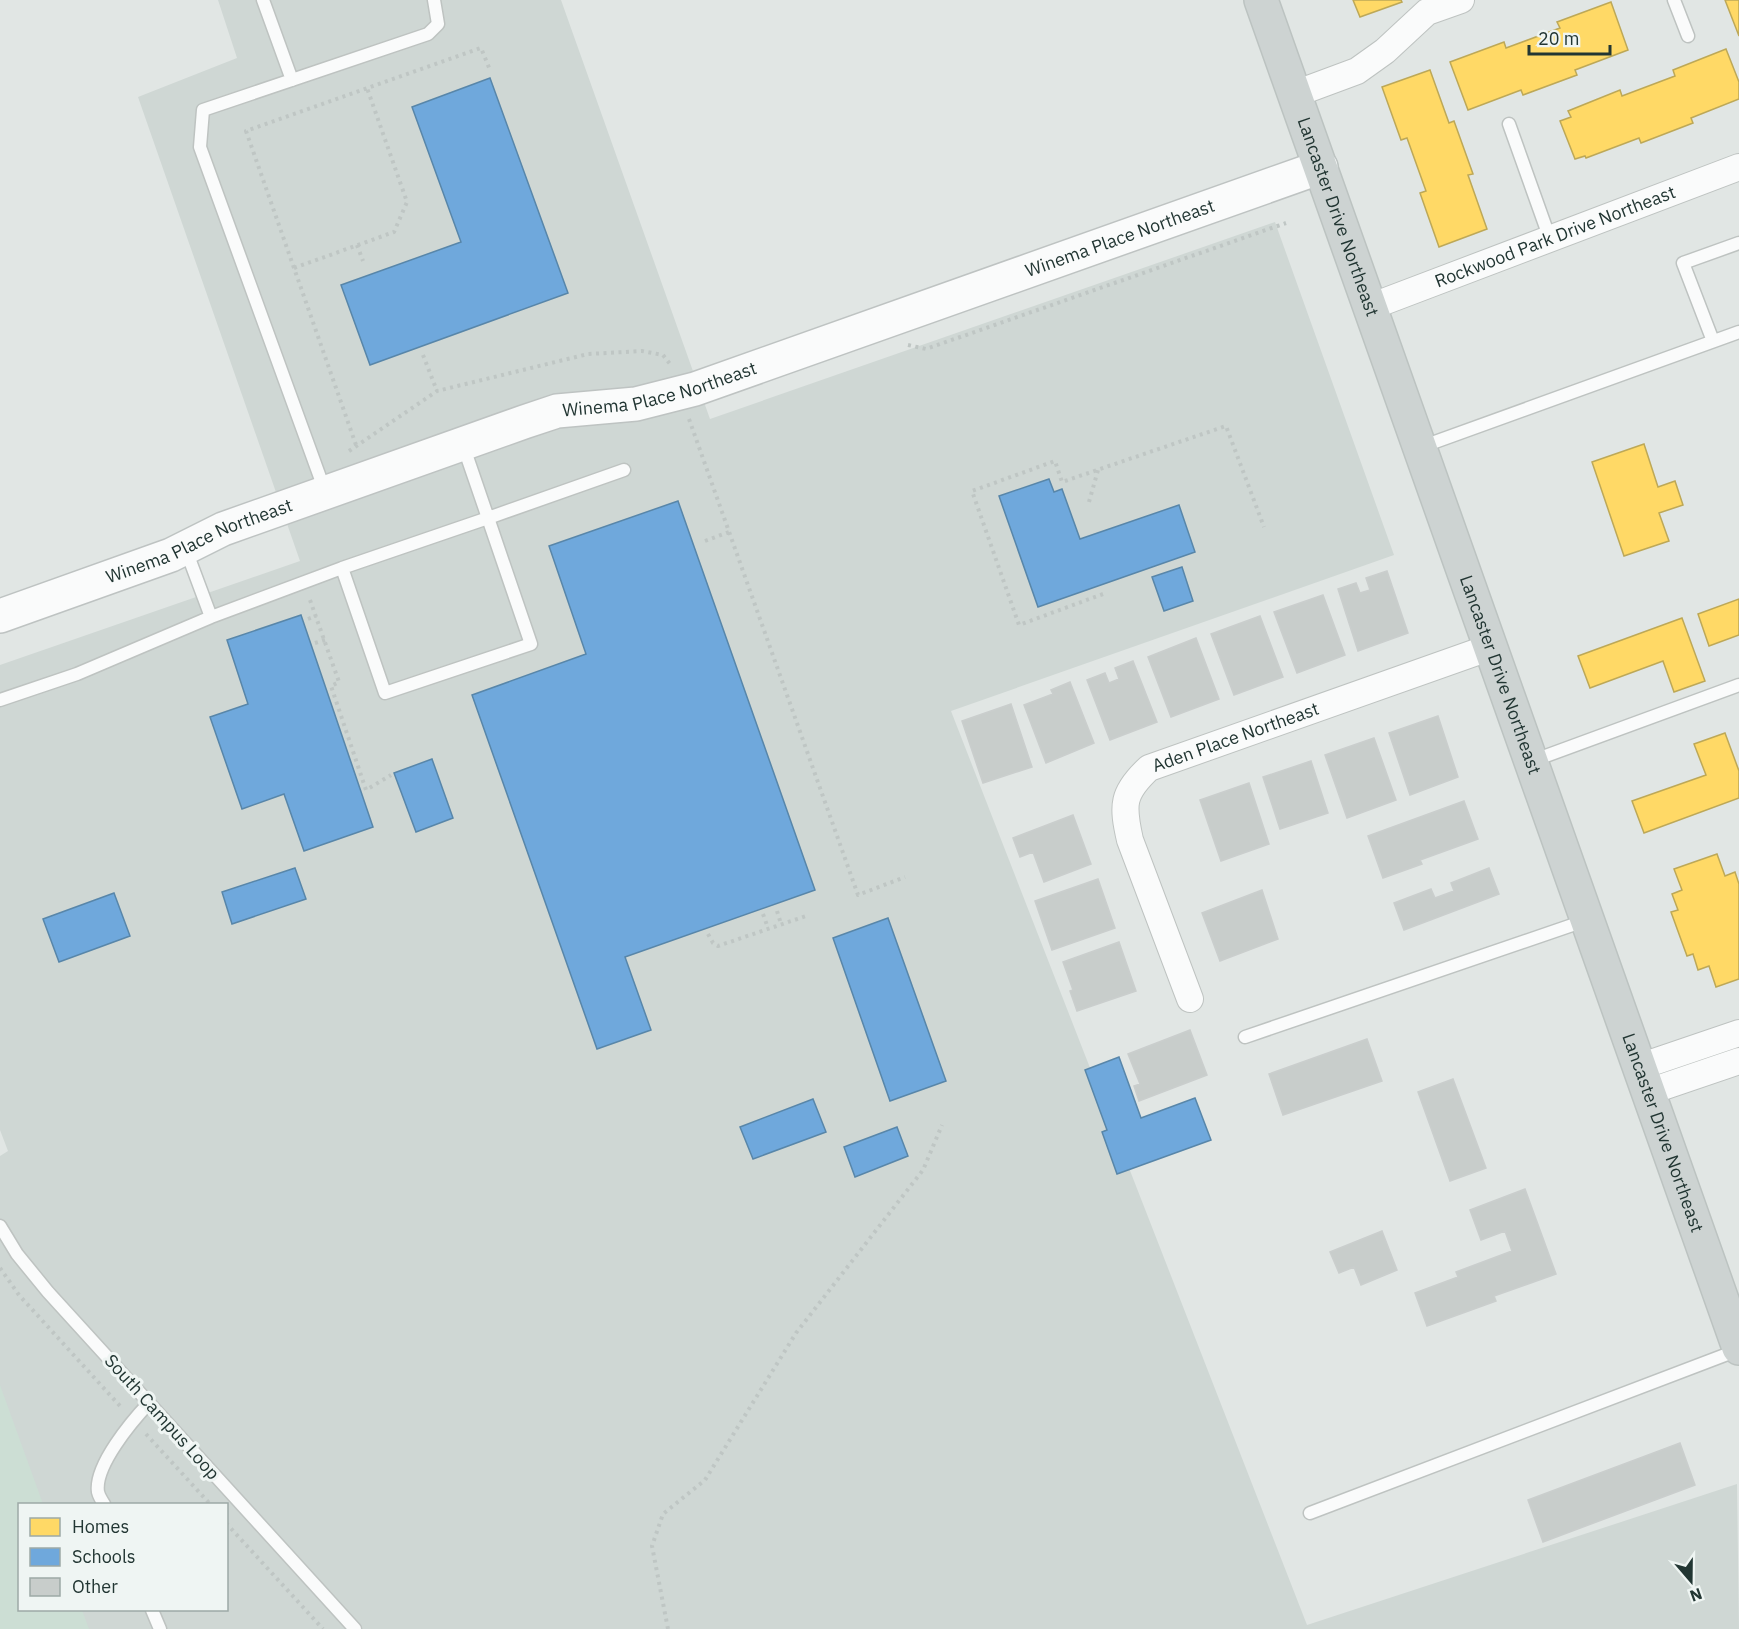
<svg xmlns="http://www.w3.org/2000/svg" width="1739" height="1629" viewBox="0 0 1739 1629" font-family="'IBM Plex Sans',sans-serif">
	<rect width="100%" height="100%" fill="#e1e6e4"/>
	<path fill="#cfd7d4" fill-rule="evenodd" d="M 218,0 L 561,0 L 710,419 L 1275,222 L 1394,555 L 951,711 L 1307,1625 L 1737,1484 L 1739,1629 L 0,1629 L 0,1156 L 8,1151 L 0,1130 L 0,665 L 300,561 L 138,97 L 237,58 ZM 20,1504 L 226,1504 L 226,1610 L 20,1610 Z"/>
	<path fill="#ccded4" d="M 0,1385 L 43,1504 L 20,1504 L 20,1610 L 82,1610 L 89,1629 L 0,1629 Z"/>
	<path fill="#ffd966" stroke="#bda857" stroke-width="1.5" d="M 1353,0 L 1401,0 L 1402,2 L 1360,17 Z
		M 1725,0 L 1739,0 L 1739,36 Z
		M 1611,2 L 1628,50 L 1575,70 L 1577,75 L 1523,95 L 1521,90 L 1468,110 L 1450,62 L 1504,42 L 1506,48 L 1560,28 L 1557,22 Z
		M 1726,49 L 1739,82 L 1739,99 L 1691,118 L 1693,123 L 1641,143 L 1639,138 L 1586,158 L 1585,156 L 1575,159 L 1560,121 L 1571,117 L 1568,111 L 1620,90 L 1622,96 L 1675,76 L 1673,70 Z
		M 1430,70 L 1449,123 L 1454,121 L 1473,174 L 1468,175 L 1487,229 L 1439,247 L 1420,193 L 1426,191 L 1407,138 L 1401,140 L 1382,87 Z
		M 1644,444 L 1658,487 L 1675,481 L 1683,505 L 1659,513 L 1669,541 L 1624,556 L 1592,462 Z
		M 1739,599 L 1739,635 L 1709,646 L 1698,614 Z
		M 1682,618 L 1705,681 L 1674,692 L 1663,661 L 1590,688 L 1578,656 Z
		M 1725,733 L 1739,771 L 1739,798 L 1644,833 L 1632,801 L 1706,775 L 1694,744 Z
		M 1717,854 L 1725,876 L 1735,872 L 1739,884 L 1739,979 L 1716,987 L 1709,966 L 1698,970 L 1693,954 L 1687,956 L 1671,912 L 1678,910 L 1672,894 L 1682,890 L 1674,869 Z"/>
	<path fill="#6fa8dc" stroke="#5886a9" stroke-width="1.5" d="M 490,78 L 568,293 L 370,365 L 341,285 L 461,242 L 412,107 Z
		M 1049,479 L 1054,492 L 1062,489 L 1080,539 L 1179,505 L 1195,552 L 1038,607 L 999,496 Z
		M 678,501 L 815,890 L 625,957 L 651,1030 L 597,1049 L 472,695 L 586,654 L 549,546 Z
		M 1182,567 L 1193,601 L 1164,611 L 1152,577 Z
		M 301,615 L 373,827 L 304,851 L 284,794 L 242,809 L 210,717 L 248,704 L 227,640 Z
		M 432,759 L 453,818 L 416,832 L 394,773 Z
		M 295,868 L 306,899 L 232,924 L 222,892 Z
		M 114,893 L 130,936 L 59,962 L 43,919 Z
		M 888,918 L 946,1081 L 890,1101 L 833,938 Z
		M 1119,1057 L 1141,1118 L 1195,1098 L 1211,1140 L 1117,1174 L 1102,1132 L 1107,1130 L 1085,1070 Z
		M 813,1099 L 826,1132 L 753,1159 L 740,1127 Z
		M 897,1127 L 908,1156 L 855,1177 L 844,1147 Z"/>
	<path fill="#c8cdcb" stroke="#cacecd" stroke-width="1.5" d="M 1387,571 L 1408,633 L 1358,651 L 1338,589 L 1356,583 L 1360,593 L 1370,590 L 1366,578 Z
		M 1323,595 L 1345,655 L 1297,673 L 1274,612 Z
		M 1260,616 L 1283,677 L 1234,695 L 1211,634 Z
		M 1196,638 L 1219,699 L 1171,717 L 1148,657 Z
		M 1133,661 L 1157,722 L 1110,740 L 1087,680 L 1105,673 L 1109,683 L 1119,679 L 1115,668 Z
		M 1070,682 L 1094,743 L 1046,763 L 1024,705 L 1053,694 L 1051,690 Z
		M 1011,704 L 1032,767 L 983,783 L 962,721 Z
		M 1438,716 L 1458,777 L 1410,795 L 1389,733 Z
		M 1374,738 L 1396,800 L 1347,818 L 1325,755 Z
		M 1311,761 L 1328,813 L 1280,829 L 1263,777 Z
		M 1249,783 L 1269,844 L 1221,861 L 1200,800 Z
		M 1464,801 L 1478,839 L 1420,860 L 1422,864 L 1383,878 L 1368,836 Z
		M 1073,815 L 1091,864 L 1044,882 L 1033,852 L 1020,857 L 1013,838 Z
		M 1489,868 L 1499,894 L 1404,930 L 1394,903 L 1431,889 L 1435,898 L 1454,891 L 1451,883 Z
		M 1098,879 L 1115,928 L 1052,950 L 1035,901 Z
		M 1262,890 L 1278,939 L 1220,961 L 1202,913 Z
		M 1119,942 L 1136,991 L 1077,1011 L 1070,991 L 1073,990 L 1063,962 Z
		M 1190,1030 L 1207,1075 L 1139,1101 L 1134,1086 L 1140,1084 L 1128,1054 Z
		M 1367,1039 L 1382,1081 L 1283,1115 L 1269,1074 Z
		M 1453,1079 L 1486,1168 L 1450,1181 L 1418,1092 Z
		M 1525,1189 L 1556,1274 L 1494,1296 L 1496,1301 L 1427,1326 L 1415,1293 L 1458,1277 L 1456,1272 L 1512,1251 L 1505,1231 L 1481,1240 L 1470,1210 Z
		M 1382,1231 L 1397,1270 L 1361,1285 L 1354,1267 L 1339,1273 L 1330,1252 Z
		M 1680,1443 L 1695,1485 L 1543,1542 L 1528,1500 Z"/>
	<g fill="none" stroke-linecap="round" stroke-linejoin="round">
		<defs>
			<path id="lane" d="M 263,0 L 292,80
				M 1674,0 L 1688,36
				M 1509,124 L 1550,239
				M 1713,341 L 1683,263 L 1739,243
				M 463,445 L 488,518 L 624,470
				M 1421,447 L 1739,332
				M 325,491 L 200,147 L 203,110 L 428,34 L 438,24 L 434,0
				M 488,518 L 531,644 L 385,693 L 342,568 Z
				M 186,550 L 211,617 L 342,568
				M 0,700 L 77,674 L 211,617
				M 1532,761 L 1739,685
				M 1245,1037 L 1587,920
				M 0,1226 L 17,1254 L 48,1292 L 355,1629
				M 104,1504 C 102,1501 99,1496 98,1492 C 94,1466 132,1421 149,1403
				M 1310,1513 L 1738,1350
				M 152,1610 L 160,1629"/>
			<g id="street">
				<path d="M 1295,94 L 1357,71 L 1385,51 L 1427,12 L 1461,0"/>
				<path id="s1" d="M 1370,307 L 1739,167"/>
				<path id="s2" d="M 1190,999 L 1130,840 C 1122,805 1122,793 1149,768 L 1491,647"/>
				<path d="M 1639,1067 L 1739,1033"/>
				<path d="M 1648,1092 L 1739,1061"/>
			</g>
			<g id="secondary">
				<path id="s3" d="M 0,616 L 171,555 L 223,529 L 524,422 L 557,411 L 636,404 L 695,389 L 1321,167"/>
			</g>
			<g id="primary">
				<path id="s4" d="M 1261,0 L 1739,1348"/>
			</g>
		</defs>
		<use href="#lane" stroke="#bec3c1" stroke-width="15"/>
		<use href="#street" stroke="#bec3c1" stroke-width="28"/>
		<use href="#secondary" stroke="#bec3c2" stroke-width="36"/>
		<use href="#primary" stroke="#bcc3c1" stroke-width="36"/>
		<path stroke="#bfc6c4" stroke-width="4" stroke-dasharray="3 4.5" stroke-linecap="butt" d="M 357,245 L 363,261
			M 294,268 L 394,232 L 407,202 L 367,88
			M 908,345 L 926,349 L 1286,223
			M 423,355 L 437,391
			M 689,419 L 858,895 L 905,877
			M 356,445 L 246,131 L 481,48 L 490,70
			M 349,451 L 437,391 L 588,354 L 642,351 L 663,355 L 670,364
			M 1089,502 L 1098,470
			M 705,541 L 729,532
			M 1103,594 L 1019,625 L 972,491 L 1055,461 L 1062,482 L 1226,426 L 1264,527
			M 310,600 L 339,682 L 331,686 L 366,790 L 391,775
			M 308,619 L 316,616
			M 315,643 L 325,640
			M 777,911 L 781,924
			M 763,914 L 768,928
			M 708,934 L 713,943 L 718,946 L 809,915
			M 0,1268 L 19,1295 L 120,1406
			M 146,1434 L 210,1504
			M 226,1523 L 323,1629
			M 668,1629 L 652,1546 L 663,1514 L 705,1480 L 796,1333 L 923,1170 L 942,1125"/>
		<use href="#lane" stroke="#fafbfb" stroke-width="12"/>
		<use href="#street" stroke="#fafbfb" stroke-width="26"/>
		<use href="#secondary" stroke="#fafbfb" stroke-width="33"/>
		<use href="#primary" stroke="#cdd3d2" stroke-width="33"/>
	</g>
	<g text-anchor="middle" stroke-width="6" stroke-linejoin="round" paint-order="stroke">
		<g font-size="18" fill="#223633" stroke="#eff5f3">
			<text dy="6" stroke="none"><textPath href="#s4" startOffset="230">Lancaster Drive Northeast</textPath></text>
			<text dy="6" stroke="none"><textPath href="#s1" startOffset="198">Rockwood Park Drive Northeast</textPath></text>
			<text dy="6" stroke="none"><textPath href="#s3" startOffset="1185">Winema Place Northeast</textPath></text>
			<text dy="6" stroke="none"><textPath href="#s3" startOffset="699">Winema Place Northeast</textPath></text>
			<text dy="6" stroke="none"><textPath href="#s3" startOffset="213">Winema Place Northeast</textPath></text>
			<text dy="6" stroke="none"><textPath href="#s4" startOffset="716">Lancaster Drive Northeast</textPath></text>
			<text dy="6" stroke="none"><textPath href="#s2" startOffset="342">Aden Place Northeast</textPath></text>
			<text dy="6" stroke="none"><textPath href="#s4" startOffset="1202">Lancaster Drive Northeast</textPath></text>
			<text transform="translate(162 1417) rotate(48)" y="6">South Campus Loop</text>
		</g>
	</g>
	<rect x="18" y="1503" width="210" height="108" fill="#eff5f3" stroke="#9da9a6" stroke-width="1.5"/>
	<rect x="30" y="1518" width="30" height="18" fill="#ffd966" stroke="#9da9a6" stroke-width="1.5"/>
	<text x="72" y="1533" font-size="18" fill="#223633">Homes</text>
	<rect x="30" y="1548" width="30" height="18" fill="#6fa8dc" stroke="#9da9a6" stroke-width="1.5"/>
	<text x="72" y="1563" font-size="18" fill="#223633">Schools</text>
	<rect x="30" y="1578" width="30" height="18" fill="#c8cdcb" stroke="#9da9a6" stroke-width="1.5"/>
	<text x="72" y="1593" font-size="18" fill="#223633">Other</text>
	<g transform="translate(1691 1581) rotate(160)" stroke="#eff5f3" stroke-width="4.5" paint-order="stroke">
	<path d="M0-4.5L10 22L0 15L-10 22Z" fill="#223633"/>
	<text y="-9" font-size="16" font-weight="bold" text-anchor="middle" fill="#223633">N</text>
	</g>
	<path d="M1529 45v9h81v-9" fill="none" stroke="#223633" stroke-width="3"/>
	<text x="1538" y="45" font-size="18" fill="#223633" stroke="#eff5f3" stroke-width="4.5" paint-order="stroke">20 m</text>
</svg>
